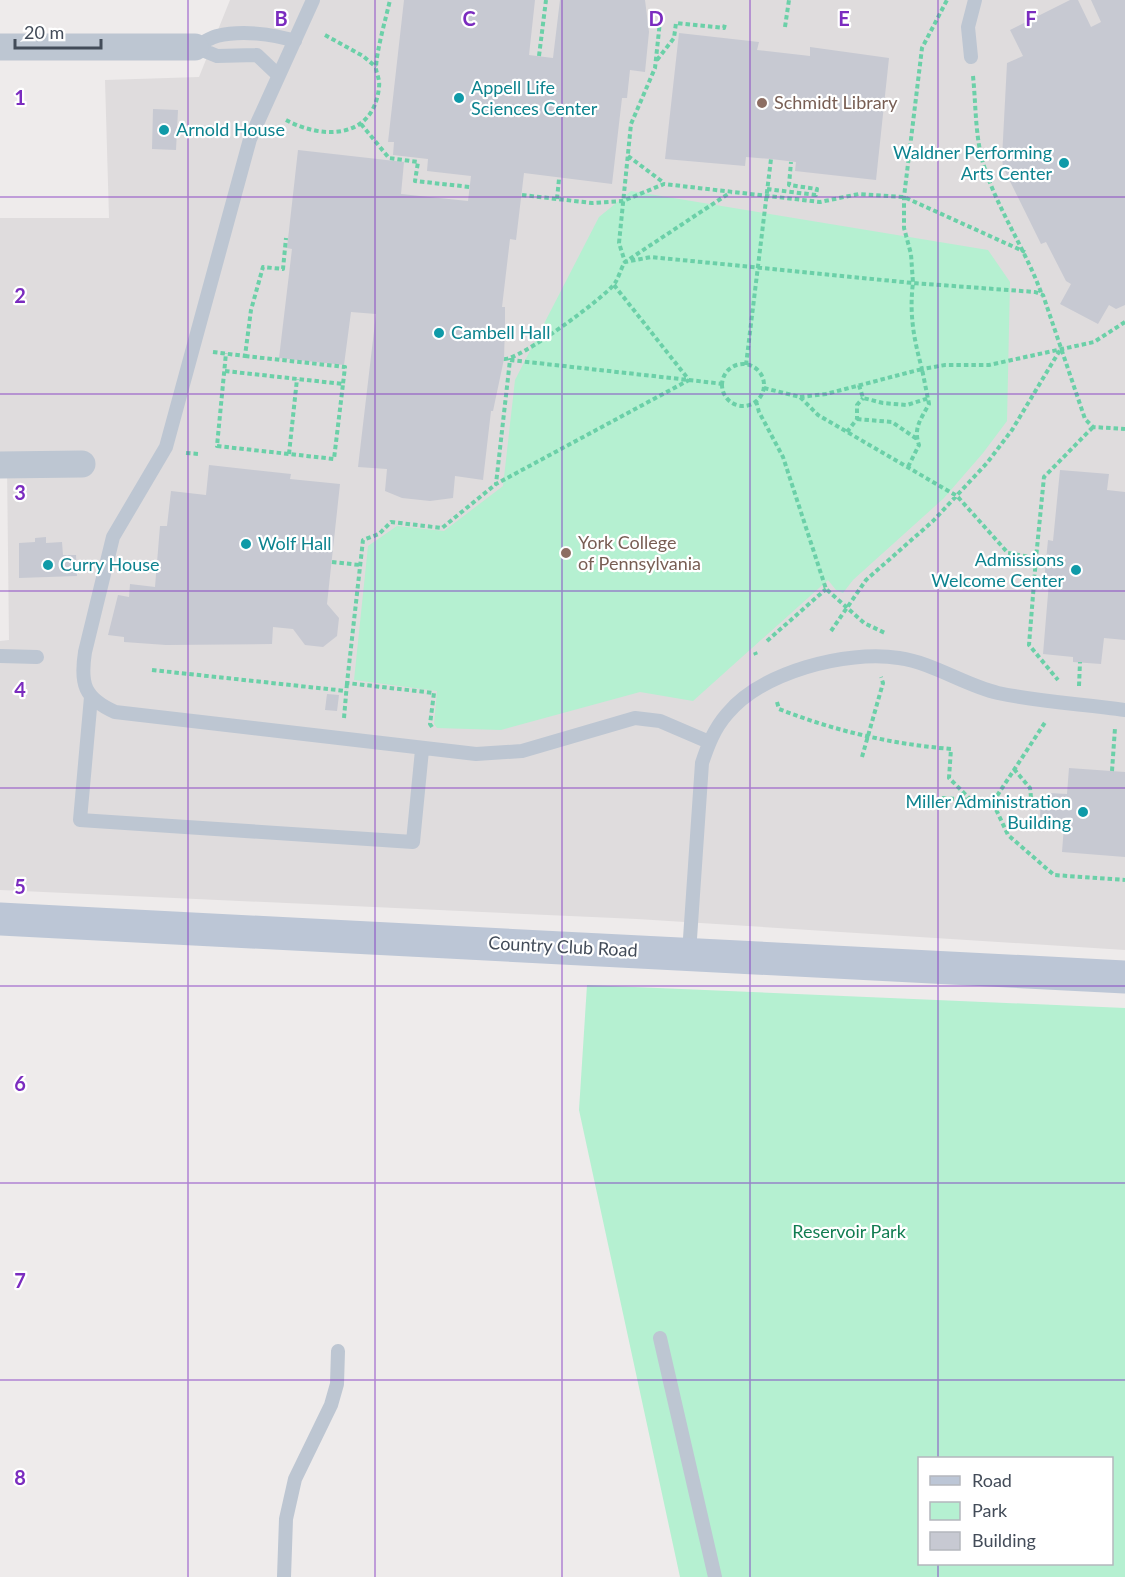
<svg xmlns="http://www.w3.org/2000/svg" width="1125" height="1577" viewBox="0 0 1125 1577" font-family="Lato,sans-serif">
	<rect width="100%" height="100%" fill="#eeebeb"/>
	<path fill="#dfdcdd" d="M 230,0 L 1125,0 L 1125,950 L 637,919 L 0,890 L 0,641 L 9,640 L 7,465 L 0,465 L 0,218 L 109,218 L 105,80 L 199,77 Z"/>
	<path fill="#b5f0d1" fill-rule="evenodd" d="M 631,191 L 988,250 L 1010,282 L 1007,421 L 983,453 L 944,498 L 853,580 L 843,593 L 836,590 L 828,580 L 693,701 L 640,692 L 501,730 L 437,728 L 434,724 L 437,691 L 354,680 L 368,546 L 397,526 L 444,531 L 503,486 L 515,380 L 599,217 Z
		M 587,985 L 1125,1008 L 1125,1577 L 680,1577 L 579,1110 ZM 920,1458 L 1112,1458 L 1112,1564 L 920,1564 Z"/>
	<path fill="#c7c9d2" d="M 404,0 L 535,0 L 529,55 L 553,58 L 560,0 L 645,0 L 649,32 L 645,72 L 630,70 L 627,98 L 622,98 L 612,184 L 524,173 L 516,240 L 510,239 L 502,307 L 505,307 L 505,325 L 504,359 L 493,411 L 491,411 L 483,480 L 455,476 L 453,498 L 430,501 L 402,498 L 385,491 L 387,469 L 358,467 L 376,314 L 351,312 L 344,365 L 279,358 L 292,249 L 287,248 L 298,150 L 404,162 L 401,194 L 468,201 L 471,176 L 427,171 L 428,159 L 393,155 L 394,142 L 388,142 Z
		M 1070,0 L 1078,0 L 1091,27 L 1101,22 L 1091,0 L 1125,0 L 1125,305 L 1116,309 L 1109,305 L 1098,324 L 1060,304 L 1071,284 L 1066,281 L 1046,242 L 1041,244 L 1003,167 L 1002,158 L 1007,63 L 1023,56 L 1010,30 Z
		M 679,33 L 759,42 L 757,50 L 810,56 L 810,47 L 889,58 L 876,180 L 795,171 L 796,162 L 771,159 L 746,157 L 745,166 L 665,159 Z
		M 153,109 L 178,110 L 176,150 L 152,149 Z
		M 209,465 L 291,474 L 290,479 L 340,484 L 327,604 L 339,618 L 337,636 L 323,647 L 305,645 L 293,629 L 273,627 L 272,644 L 166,645 L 124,642 L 124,637 L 108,635 L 118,595 L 129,597 L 130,584 L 155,587 L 160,526 L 167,526 L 171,491 L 206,495 Z
		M 1060,470 L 1109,474 L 1107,490 L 1125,492 L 1125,640 L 1104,638 L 1101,664 L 1073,662 L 1073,657 L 1043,654 L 1049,582 L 1044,581 L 1048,540 L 1053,541 Z
		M 46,537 L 46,543 L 62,542 L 63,555 L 76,555 L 77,576 L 19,578 L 19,543 L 35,542 L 35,538 Z
		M 327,694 L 339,695 L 337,711 L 325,710 Z
		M 1069,768 L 1125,772 L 1125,857 L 1062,852 L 1064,826 L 1046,824 L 1046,817 L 1040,817 L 1041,799 L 1048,799 L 1049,793 L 1067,794 Z"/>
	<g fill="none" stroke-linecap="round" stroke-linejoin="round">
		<path stroke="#6bd0a8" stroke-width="4" stroke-dasharray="4.5 3" stroke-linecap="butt" d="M 661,12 L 655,68 L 631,124 L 619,243 L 625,262 L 731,192
			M 785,27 L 789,0
			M 325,35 L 363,56 L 376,67
			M 539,56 L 546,0
			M 657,60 L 674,38 L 676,23 L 724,28 L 725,24
			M 973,76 C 976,105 975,135 983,163 C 997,209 1026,250 1042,295
			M 286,120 C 323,140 374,139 379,87 C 380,80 377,75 376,69 C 376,52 386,18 390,0
			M 361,124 L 389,158 L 418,162 L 415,181 L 470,187
			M 628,156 L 664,183
			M 767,189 L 816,195 L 817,189 L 789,185 L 791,162
			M 522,195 L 592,203 L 623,201 L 664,184 L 820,202 L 859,194 L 904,197 L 1025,252
			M 557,199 L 559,179
			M 614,285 L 689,380 L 496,484 L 510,360 L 689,380 L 723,384
			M 1125,322 L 1094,342 L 989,365 L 945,365 L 922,369 C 914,340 909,314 913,283 L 1035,292 L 1043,295 L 1085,419 L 1093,427 L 1125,429
			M 213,352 L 245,356 L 251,310 L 263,267 L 283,269 L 286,238
			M 245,356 L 345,367 L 343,384
			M 504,359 C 518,361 606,297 615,283 C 619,277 621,268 625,262 L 651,257 L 913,283 L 911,254 L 904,228 L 904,197 L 922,48 L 947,0
			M722 385a21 21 0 1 1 42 0a21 21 0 1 1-42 0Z
			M 746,365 L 771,159
			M 225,371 L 343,384 L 334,459 L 217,446 L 226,353
			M 859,385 L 863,398 L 883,403 L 907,405 L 929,398
			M 764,388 L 800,397 L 818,415 L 957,496 L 1008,553 L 1036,558 L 1029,645 L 1058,680
			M 800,397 L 826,394 L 922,369 L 929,404 C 921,419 913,428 919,445 L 908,467
			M 756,401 L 759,412 L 783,457 L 826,589 L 864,623 L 885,633
			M 857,419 L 892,422 L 917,439
			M 847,432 L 857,419 L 857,405 L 863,398
			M 186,453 L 199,454
			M 289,454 L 297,379
			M 1047,558 L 1036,558 L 1044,477 L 1093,427
			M 332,562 L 360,565
			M 831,631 L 866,580 L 933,521 L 987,463 L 1012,430 L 1060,350
			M 767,641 L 826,589
			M 755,652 L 756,655
			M 152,670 L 346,691
			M 1079,686 L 1080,662
			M 777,702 L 779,709 C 835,731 891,744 951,749 L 949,778 L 971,800 L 1041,807
			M 344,718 L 347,683
			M 432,727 L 430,724 L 434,693 L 347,683 L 363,540 L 379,534 L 391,522 L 442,528 L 496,484
			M 862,757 L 883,683 L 881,677
			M 1014,769 L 1030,788 L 1032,806
			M 1112,771 L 1115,728
			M 942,798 L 970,800
			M 993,802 L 1046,721
			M 993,803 L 1008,835 L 1054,875 L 1125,880"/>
		<path stroke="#bdc6d2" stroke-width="14" d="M 313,0 L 250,139 L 166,447 L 113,537 L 85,652 C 80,684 84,698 115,712 L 476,754 L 522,751 L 635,718 L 660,721 L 709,742
			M 195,47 C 202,43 210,38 217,36 C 242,30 272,34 295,41
			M 195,47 L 217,56 L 257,55 L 277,74
			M 971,57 L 968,27 L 975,0
			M 0,656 L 37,657
			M 91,697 L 80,820 L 413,842 L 422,750
			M 689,953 L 702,763 C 708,745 714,729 727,714 C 762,672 845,650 899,658 C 934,663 964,685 998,693 C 1040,702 1083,704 1125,710
			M 660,1338 L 715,1577
			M 284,1577 L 286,1519 L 295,1479 L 331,1405 L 337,1384 L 338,1351"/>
		<path stroke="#bdc6d2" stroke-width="27" d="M 0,47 L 195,47
			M 0,465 L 82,464"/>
		<path stroke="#bcc6d6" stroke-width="33" d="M 0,919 L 1125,977"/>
	</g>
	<path fill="none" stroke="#7b2cbf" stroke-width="1.5" stroke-opacity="0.55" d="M 188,0 L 188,1577M 375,0 L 375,1577M 562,0 L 562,1577M 750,0 L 750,1577M 938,0 L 938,1458M 0,197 L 1125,197M 0,394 L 1125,394M 0,591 L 1125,591M 0,788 L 1125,788M 0,986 L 1125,986M 0,1183 L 1125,1183M 0,1380 L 1125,1380M 938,1564 L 938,1577"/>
	<g fill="#0f9aa8" stroke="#fff" stroke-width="2">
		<circle cx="459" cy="98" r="6"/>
		<circle cx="164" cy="130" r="6"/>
		<circle cx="1064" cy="163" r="6"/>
		<circle cx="439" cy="333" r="6"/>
		<circle cx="246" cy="544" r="6"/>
		<circle cx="48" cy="565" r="6"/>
		<circle cx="1076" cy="570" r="6"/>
		<circle cx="1083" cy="812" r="6"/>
	</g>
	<g fill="#8d6e63" stroke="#fff" stroke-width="2">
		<circle cx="762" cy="103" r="6"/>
		<circle cx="566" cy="553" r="6"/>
	</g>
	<g text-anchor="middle" stroke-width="4.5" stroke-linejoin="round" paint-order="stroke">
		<g font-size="18" fill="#0d838f" stroke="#fff" text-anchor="start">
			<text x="471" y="94">Appell Life<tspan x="471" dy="21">Sciences Center</tspan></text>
			<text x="176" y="136">Arnold House</text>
			<text x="1052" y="159" text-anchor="end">Waldner Performing<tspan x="1052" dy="21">Arts Center</tspan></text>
			<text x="451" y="339">Cambell Hall</text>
			<text x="258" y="550">Wolf Hall</text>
			<text x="1064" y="566" text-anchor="end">Admissions<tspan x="1064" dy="21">Welcome Center</tspan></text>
			<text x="60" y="571">Curry House</text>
			<text x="1071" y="808" text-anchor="end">Miller Administration<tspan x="1071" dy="21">Building</tspan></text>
		</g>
		<g font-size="18" fill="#785e54" stroke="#fff" text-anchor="start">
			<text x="774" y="109">Schmidt Library</text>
			<text x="578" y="549">York College<tspan x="578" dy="21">of Pennsylvania</tspan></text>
		</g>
		<g font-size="18" fill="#434c59" stroke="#fff">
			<text transform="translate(563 947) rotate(3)" y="6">Country Club Road</text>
		</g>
		<g font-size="18" fill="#117d51" stroke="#fff">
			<text x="849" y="1238">Reservoir Park</text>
		</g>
	</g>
	<g font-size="20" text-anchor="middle" font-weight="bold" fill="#7b2cbf" stroke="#fff" stroke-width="4.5" stroke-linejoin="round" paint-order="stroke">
		<text x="281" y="26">B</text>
		<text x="469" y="26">C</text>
		<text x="656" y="26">D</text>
		<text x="844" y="26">E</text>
		<text x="1031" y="26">F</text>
		<text x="20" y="105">1</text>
		<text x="20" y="303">2</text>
		<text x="20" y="500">3</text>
		<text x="20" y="697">4</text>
		<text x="20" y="894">5</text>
		<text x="20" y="1091">6</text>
		<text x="20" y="1288">7</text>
		<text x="20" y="1485">8</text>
	</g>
	<rect x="918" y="1457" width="195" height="108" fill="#ffffff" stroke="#b4b7bd" stroke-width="1.5"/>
	<rect x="930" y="1476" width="30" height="9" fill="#bcc6d6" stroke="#b4b7bd" stroke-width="1.5"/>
	<text x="972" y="1487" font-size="18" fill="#434c59">Road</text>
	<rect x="930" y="1502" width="30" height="18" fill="#b5f0d1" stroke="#b4b7bd" stroke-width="1.5"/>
	<text x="972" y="1517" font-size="18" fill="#434c59">Park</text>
	<rect x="930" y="1532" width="30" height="18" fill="#c7c9d2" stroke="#b4b7bd" stroke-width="1.5"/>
	<text x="972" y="1547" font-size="18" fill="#434c59">Building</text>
	<path d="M15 39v9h86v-9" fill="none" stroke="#434c59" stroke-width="3"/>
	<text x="24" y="39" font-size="18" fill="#434c59" stroke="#ffffff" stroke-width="4.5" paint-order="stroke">20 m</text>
</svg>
